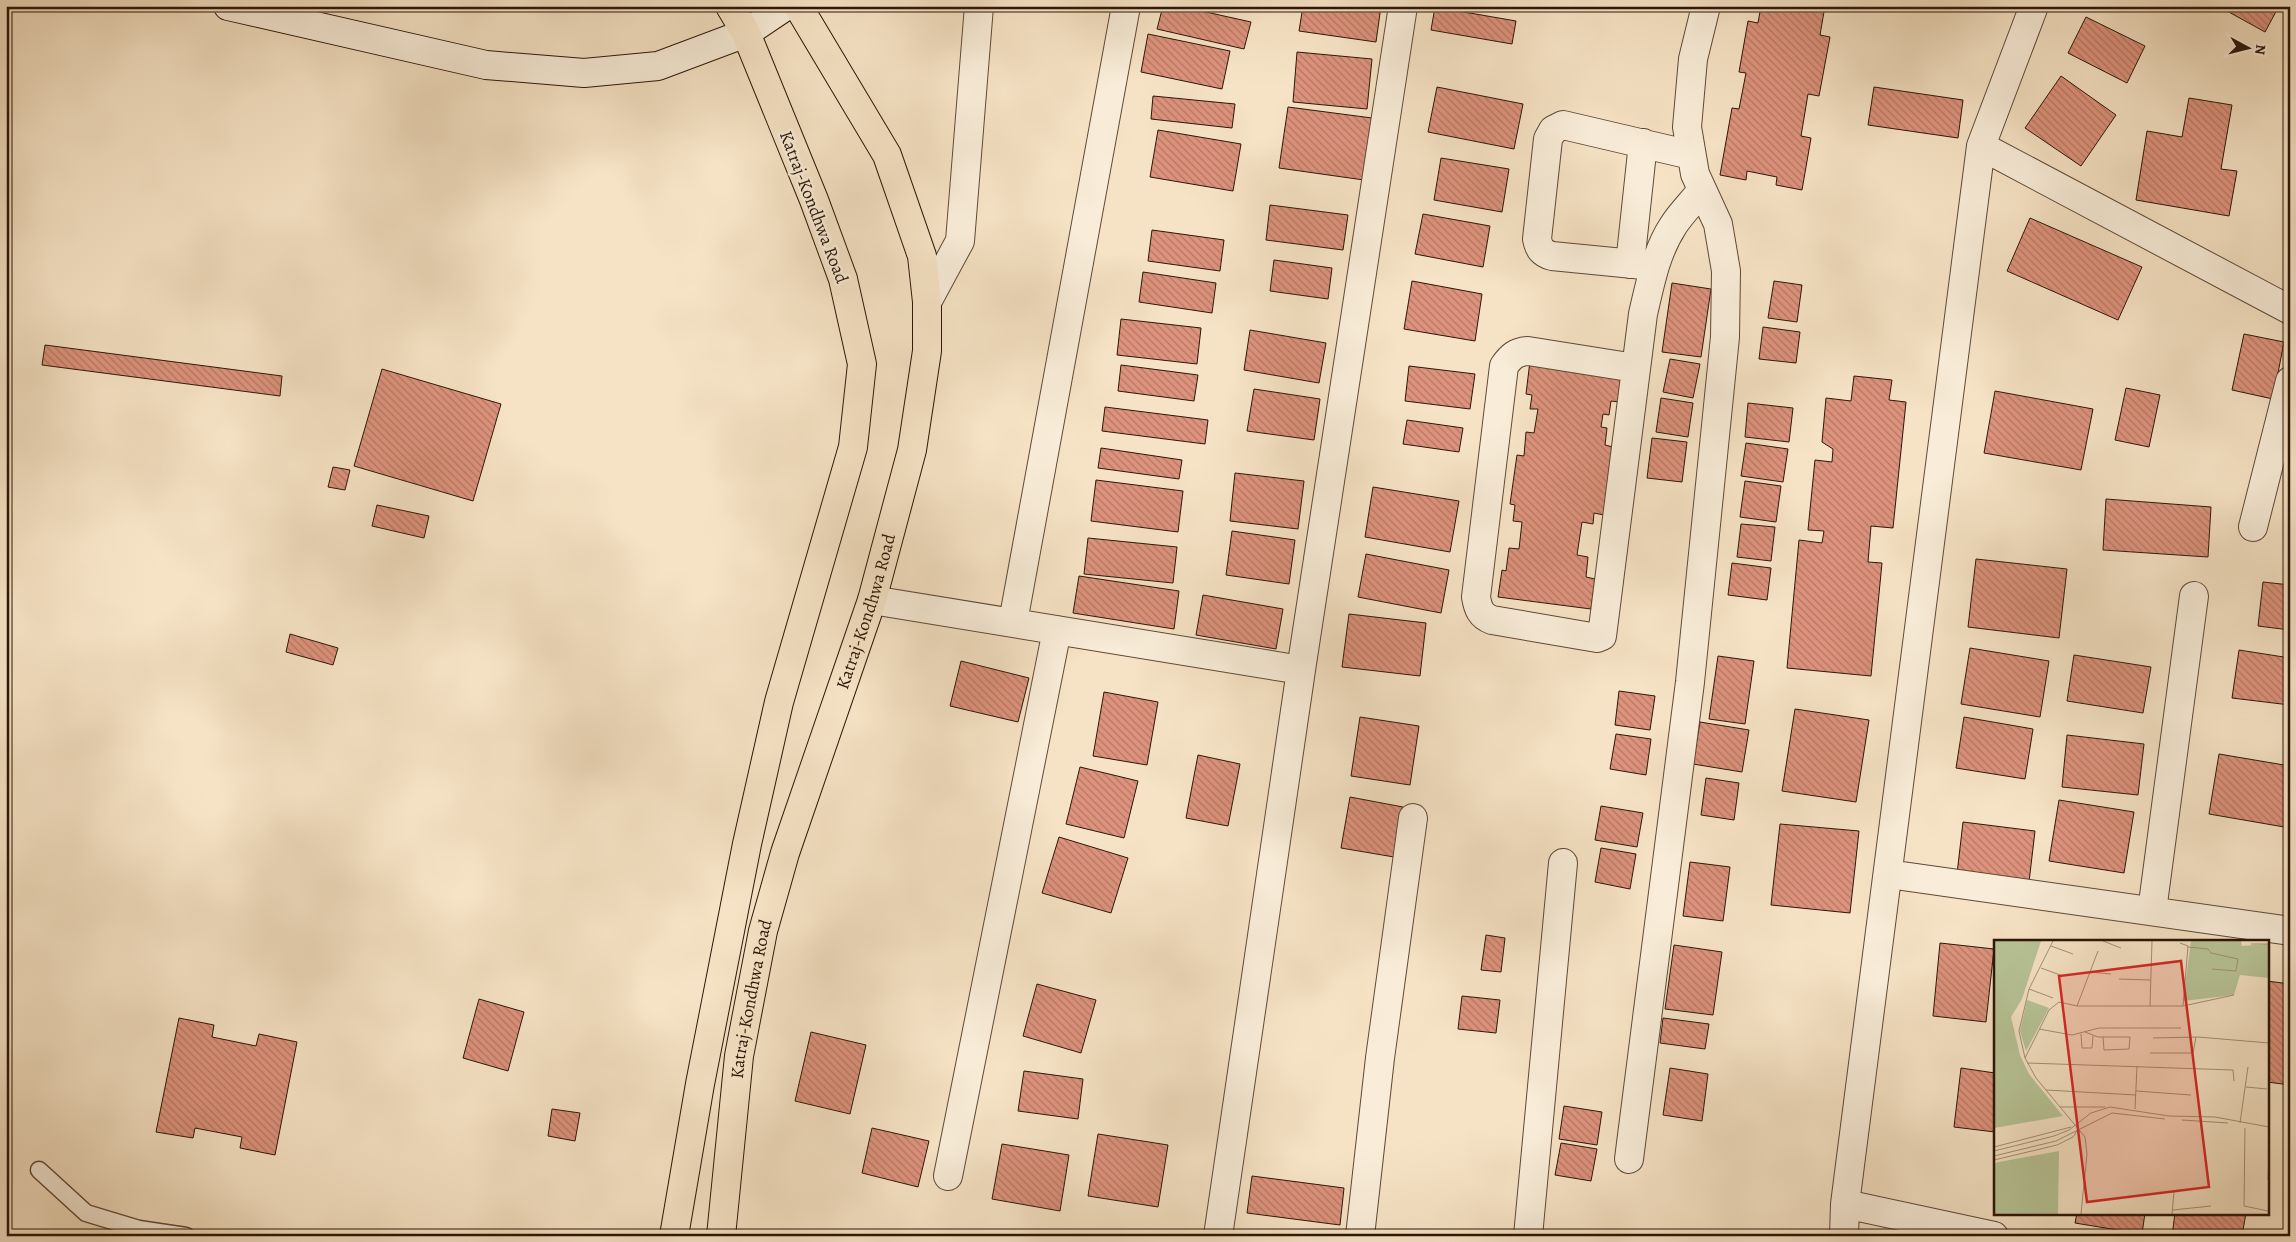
<svg xmlns="http://www.w3.org/2000/svg" width="2296" height="1242" viewBox="0 0 2296 1242" font-family="Alegreya,serif">
	<defs>
		<pattern id="building-back-hatch" width="6" height="6" patternUnits="userSpaceOnUse" patternTransform="scale(1.25)"><rect width="6" height="6" fill="#de937e"/><path d="M-1 5l2 2M0 0l6 6M5-1l2 2" fill="none" stroke="#b47765"/></pattern>
	</defs>
	<rect width="100%" height="100%" fill="#f6e3c5"/>
	<filter id="stains"><feTurbulence type="fractalNoise" baseFrequency=".004" numOctaves="4"/><feColorMatrix values="0 0 0 0 .2 0 0 0 0 .09 0 0 0 0 .02 0 0 0 .5 -.17"/></filter>
	<radialGradient id="worn" r=".72"><stop offset=".6" stop-color="#630" stop-opacity="0"/><stop offset="1" stop-color="#630" stop-opacity=".3"/></radialGradient>
	<path fill="url(#building-back-hatch)" stroke="#2c1608" d="M 1163,6 L 1179,6 L 1251,22 L 1244,49 L 1157,29 Z
		M 1303,6 L 1381,6 L 1376,42 L 1299,31 Z
		M 1761,6 L 1825,6 L 1820,35 L 1830,37 L 1819,96 L 1808,94 L 1801,136 L 1811,138 L 1802,190 L 1776,185 L 1777,177 L 1747,171 L 1746,180 L 1720,175 L 1732,108 L 1739,109 L 1746,73 L 1739,72 L 1748,21 L 1758,23 Z
		M 2218,6 L 2279,6 L 2265,32 Z
		M 1435,7 L 1516,21 L 1512,44 L 1431,30 Z
		M 2086,17 L 2145,46 L 2127,83 L 2068,53 Z
		M 1148,34 L 1230,51 L 1222,89 L 1141,72 Z
		M 1297,52 L 1372,59 L 1367,109 L 1293,102 Z
		M 2061,76 L 2116,115 L 2081,166 L 2025,128 Z
		M 1437,87 L 1523,104 L 1514,149 L 1428,132 Z
		M 1874,87 L 1963,100 L 1958,138 L 1868,125 Z
		M 1153,96 L 1235,104 L 1232,128 L 1151,119 Z
		M 2189,98 L 2232,105 L 2221,169 L 2237,171 L 2229,216 L 2136,200 L 2147,131 L 2182,137 Z
		M 1288,107 L 1372,118 L 1364,180 L 1279,168 Z
		M 1158,130 L 1241,144 L 1233,191 L 1150,177 Z
		M 1441,158 L 1509,169 L 1502,212 L 1434,200 Z
		M 1270,205 L 1348,215 L 1343,250 L 1266,240 Z
		M 1423,214 L 1490,226 L 1483,267 L 1415,254 Z
		M 2030,218 L 2142,267 L 2118,320 L 2007,271 Z
		M 1152,230 L 1224,240 L 1220,271 L 1148,261 Z
		M 1274,260 L 1332,268 L 1328,299 L 1270,291 Z
		M 1143,272 L 1216,283 L 1212,313 L 1139,302 Z
		M 1412,281 L 1482,294 L 1475,341 L 1404,329 Z
		M 1774,281 L 1802,285 L 1797,322 L 1768,318 Z
		M 1672,283 L 1711,289 L 1701,357 L 1662,352 Z
		M 1121,319 L 1201,328 L 1197,364 L 1117,355 Z
		M 1763,327 L 1800,332 L 1796,363 L 1759,359 Z
		M 1250,330 L 1326,343 L 1319,383 L 1244,370 Z
		M 2244,334 L 2284,342 L 2273,399 L 2232,390 Z
		M 45,345 L 282,376 L 280,396 L 42,365 Z
		M 1670,359 L 1700,364 L 1693,398 L 1663,392 Z
		M 1530,361 L 1623,373 L 1619,402 L 1611,401 L 1609,415 L 1603,414 L 1601,427 L 1607,428 L 1605,445 L 1613,447 L 1604,515 L 1594,513 L 1593,524 L 1582,522 L 1577,555 L 1588,557 L 1586,577 L 1595,579 L 1591,609 L 1498,597 L 1502,570 L 1506,571 L 1509,548 L 1519,549 L 1522,522 L 1513,521 L 1515,505 L 1510,504 L 1517,455 L 1524,456 L 1526,432 L 1534,433 L 1538,409 L 1530,409 L 1532,395 L 1526,394 Z
		M 1121,365 L 1198,375 L 1194,401 L 1118,391 Z
		M 1409,366 L 1475,374 L 1470,409 L 1405,401 Z
		M 382,369 L 501,404 L 473,501 L 354,466 Z
		M 1854,376 L 1892,380 L 1889,400 L 1906,402 L 1893,528 L 1871,526 L 1868,562 L 1882,563 L 1871,676 L 1787,668 L 1799,540 L 1822,543 L 1824,531 L 1808,530 L 1815,460 L 1832,462 L 1833,449 L 1822,442 L 1826,398 L 1851,401 Z
		M 2126,388 L 2160,395 L 2149,447 L 2115,440 Z
		M 1254,389 L 1320,399 L 1314,440 L 1247,431 Z
		M 1995,391 L 2093,409 L 2081,470 L 1984,453 Z
		M 1661,398 L 1693,403 L 1688,437 L 1656,432 Z
		M 1748,403 L 1793,408 L 1789,442 L 1745,437 Z
		M 1105,407 L 1208,420 L 1205,444 L 1102,431 Z
		M 1407,420 L 1463,428 L 1459,452 L 1403,444 Z
		M 1652,438 L 1687,442 L 1682,482 L 1647,478 Z
		M 1746,443 L 1788,449 L 1783,482 L 1741,476 Z
		M 1101,448 L 1182,460 L 1179,479 L 1098,468 Z
		M 333,467 L 350,470 L 345,490 L 328,487 Z
		M 1235,473 L 1304,481 L 1298,529 L 1230,521 Z
		M 1096,480 L 1183,491 L 1178,532 L 1091,521 Z
		M 1745,481 L 1781,486 L 1776,522 L 1740,517 Z
		M 1373,487 L 1459,501 L 1450,552 L 1365,537 Z
		M 2106,499 L 2211,507 L 2208,557 L 2103,550 Z
		M 377,505 L 429,516 L 424,538 L 372,526 Z
		M 1741,524 L 1775,527 L 1771,561 L 1737,557 Z
		M 1232,531 L 1295,540 L 1289,584 L 1226,575 Z
		M 1088,538 L 1177,547 L 1173,583 L 1084,574 Z
		M 1366,554 L 1449,570 L 1441,613 L 1358,597 Z
		M 1976,559 L 2067,569 L 2059,638 L 1968,627 Z
		M 1732,563 L 1771,568 L 1767,600 L 1728,595 Z
		M 1079,576 L 1179,591 L 1174,629 L 1073,613 Z
		M 2263,582 L 2290,585 L 2290,630 L 2258,626 Z
		M 1203,595 L 1283,609 L 1276,649 L 1196,635 Z
		M 1349,614 L 1426,623 L 1420,676 L 1342,667 Z
		M 290,634 L 338,648 L 333,665 L 286,652 Z
		M 1970,648 L 2049,661 L 2040,717 L 1961,704 Z
		M 2239,650 L 2290,658 L 2290,705 L 2232,698 Z
		M 2074,655 L 2151,667 L 2143,713 L 2067,701 Z
		M 1718,656 L 1754,661 L 1745,724 L 1709,719 Z
		M 961,661 L 1029,678 L 1018,722 L 950,706 Z
		M 1619,691 L 1655,696 L 1650,730 L 1615,725 Z
		M 1104,692 L 1158,702 L 1147,765 L 1093,756 Z
		M 1795,709 L 1869,720 L 1856,802 L 1782,791 Z
		M 1360,717 L 1419,726 L 1410,785 L 1351,776 Z
		M 1964,717 L 2033,729 L 2025,779 L 1956,768 Z
		M 1700,722 L 1749,730 L 1742,772 L 1693,764 Z
		M 1616,734 L 1651,739 L 1646,775 L 1610,769 Z
		M 2067,735 L 2144,744 L 2138,795 L 2062,787 Z
		M 2219,754 L 2290,766 L 2290,828 L 2209,814 Z
		M 1198,755 L 1240,764 L 1228,826 L 1186,818 Z
		M 1080,767 L 1138,781 L 1124,838 L 1066,824 Z
		M 1706,778 L 1739,783 L 1734,820 L 1701,815 Z
		M 1350,797 L 1403,807 L 1394,857 L 1341,848 Z
		M 2059,800 L 2134,812 L 2124,873 L 2049,861 Z
		M 1601,806 L 1643,813 L 1637,847 L 1595,840 Z
		M 1963,822 L 2035,831 L 2029,882 L 1957,874 Z
		M 1780,824 L 1859,831 L 1850,913 L 1771,905 Z
		M 1059,837 L 1128,858 L 1111,913 L 1042,893 Z
		M 1601,848 L 1636,854 L 1630,889 L 1595,882 Z
		M 1690,862 L 1730,867 L 1723,921 L 1683,916 Z
		M 1486,935 L 1505,938 L 1501,972 L 1481,970 Z
		M 1940,943 L 1994,949 L 1986,1022 L 1933,1016 Z
		M 1674,945 L 1722,952 L 1713,1015 L 1665,1009 Z
		M 2267,981 L 2290,984 L 2290,1085 L 2267,1082 Z
		M 1037,984 L 1096,1000 L 1081,1053 L 1023,1036 Z
		M 1462,996 L 1500,1000 L 1496,1033 L 1458,1029 Z
		M 479,999 L 524,1012 L 508,1071 L 463,1058 Z
		M 179,1018 L 214,1025 L 212,1037 L 256,1046 L 259,1034 L 297,1042 L 275,1155 L 240,1148 L 242,1137 L 195,1128 L 193,1138 L 156,1132 Z
		M 1663,1018 L 1709,1024 L 1705,1049 L 1660,1043 Z
		M 811,1032 L 866,1045 L 850,1114 L 795,1101 Z
		M 1670,1068 L 1708,1074 L 1702,1121 L 1663,1115 Z
		M 1961,1068 L 1995,1073 L 1995,1132 L 1954,1127 Z
		M 1024,1071 L 1083,1079 L 1078,1119 L 1018,1111 Z
		M 1564,1106 L 1602,1112 L 1597,1145 L 1559,1139 Z
		M 552,1109 L 580,1113 L 575,1141 L 548,1136 Z
		M 872,1128 L 929,1141 L 918,1187 L 862,1173 Z
		M 1098,1134 L 1168,1145 L 1158,1207 L 1088,1196 Z
		M 1561,1143 L 1597,1149 L 1591,1181 L 1555,1175 Z
		M 1002,1144 L 1069,1155 L 1060,1211 L 992,1199 Z
		M 1252,1176 L 1344,1188 L 1340,1225 L 1247,1213 Z
		M 2077,1213 L 2145,1213 L 2142,1234 L 2075,1223 Z
		M 2175,1213 L 2246,1213 L 2242,1236 L 2172,1236 Z"/>
	<g fill="none" stroke-linecap="round" stroke-linejoin="round">
		<defs>
			<path id="lane" d="M 39,1170 L 86,1213 L 139,1229 L 186,1236"/>
			<path id="street" d="M 1981,146 L 2290,310
				M 1630,264 L 1643,143
				M 1654,266 L 1552,256 C 1542,253 1539,249 1537,239 L 1548,139 L 1553,130 L 1563,125 L 1691,155
				M 927,302 L 960,241 L 979,6
				M 1635,368 L 1528,351 C 1516,352 1511,356 1504,366 L 1476,597 C 1478,609 1481,616 1492,620 L 1597,638 L 1602,636 L 1643,314 C 1650,284 1656,252 1673,226 C 1681,213 1693,202 1702,190
				M 2253,527 L 2290,381
				M 872,600 L 1301,670
				M 1013,622 L 1126,6
				M 1888,874 L 2290,931
				M 2152,911 L 2194,596
				M 1629,1159 L 1690,682 L 1725,337 L 1726,271 L 1718,224 L 1695,174 L 1687,127 L 1693,59 L 1706,6
				M 948,1176 L 1057,630
				M 1845,1204 L 1994,1236
				M 1218,1236 L 1301,670 L 1403,6
				M 1360,1236 L 1380,1058 L 1413,818
				M 1528,1236 L 1563,863
				M 1844,1236 L 1845,1204 L 1981,146 L 2034,6"/>
			<path id="secondary" d="M 228,6 L 486,65 L 584,73 L 658,66 L 746,33 L 786,6"/>
			<g id="highway">
				<path d="M 674,1236 L 700,1084 L 747,844 L 779,702 L 853,447 L 862,364 L 843,279 L 814,200 L 746,33 L 730,6"/>
				<path id="s1" d="M 721,1236 L 739,1056 L 763,931 L 785,853 L 872,600 L 912,450 L 927,351 L 927,302 L 922,256 L 887,155 L 798,6"/>
			</g>
		</defs>
		<use href="#lane" stroke="#5e4937" stroke-width="19"/>
		<use href="#street" stroke="#5e4937" stroke-width="30"/>
		<use href="#secondary" stroke="#2c1608" stroke-width="30"/>
		<use href="#highway" stroke="#2c1608" stroke-width="30"/>
		<use href="#lane" stroke="#f9edd9" stroke-width="16"/>
		<use href="#street" stroke="#f9edd9" stroke-width="28"/>
		<use href="#secondary" stroke="#f9edd9" stroke-width="28"/>
		<use href="#highway" stroke="#f6e3c5" stroke-width="28"/>
	</g>
	<g text-anchor="middle" stroke-width="5" stroke-linejoin="round" paint-order="stroke">
		<g font-size="18" fill="#2c1608" stroke="#f9edd9">
			<text transform="translate(814 207) rotate(69)" y="6">Katraj-Kondhwa Road</text>
			<text dy="6" stroke="none"><textPath href="#s1" startOffset="644">Katraj-Kondhwa Road</textPath></text>
			<text dy="6" stroke="none"><textPath href="#s1" startOffset="239">Katraj-Kondhwa Road</textPath></text>
		</g>
	</g>
	<g transform="translate(1994 940)">
		<rect width="275" height="275" fill="#f6e3c5"/>
		<path d="M 0,1 L 47,1 L 28,59 L 17,77 L 26,115 L 35,134 L 69,176 L 0,188 ZM 197,1 L 247,1 L 248,6 L 274,4 L 275,38 L 246,35 L 240,55 L 189,61 ZM 33,60 L 55,68 L 32,111 L 26,91 ZM 65,211 L 64,274 L 0,274 L 0,223 Z" fill="#b8c598"/>
		<path fill="none" stroke="#a59179" stroke-width="1" d="M 59,1 L 35,49 L 25,91 L 31,118 L 42,138 L 91,197 L 93,214 L 87,274M 109,1 L 127,8M 186,3 L 194,6 L 189,66M 257,4 L 274,4M 57,6 L 79,14M 194,7 L 214,9 L 217,13 L 244,19 L 242,31 L 218,29M 47,28 L 69,36M 96,32 L 117,34M 125,39 L 156,40M 35,49 L 59,58M 83,66 L 104,11M 156,66 L 158,1M 45,89 L 78,95 L 105,88 L 187,88M 91,92 L 104,97 L 136,97 L 135,109 L 110,110 L 109,97M 87,94 L 88,108 L 98,108 L 99,96M 159,98 L 204,97 L 275,103M 156,113 L 199,113 L 202,97M 31,118 L 55,70 L 65,62 L 83,66 L 189,66 L 240,55M 33,123 L 239,130 L 240,141M 252,147 L 273,149M 52,150 L 142,155M 142,151 L 197,155M 66,167 L 111,167M 141,169 L 143,126M 188,180 L 234,183M 246,183 L 254,127M 251,188 L 250,266 L 274,271M 0,207 L 77,187M 0,211 L 60,196 L 75,190 L 97,173 L 116,167 L 175,176 L 221,177 L 275,187M 0,216 L 62,201 L 118,173 L 171,179M 0,220 L 63,205 L 79,197 L 83,191M 274,240 L 275,214M 179,270 L 217,266M 178,274 L 180,251"/>
		<path fill="#d62828" fill-opacity="0.15" stroke="#d62828" stroke-width="2.5" d="M 187,21 L 215,247 L 93,262 L 65,36 Z"/>
		<rect width="275" height="275" fill="none" stroke="#2c1608" stroke-width="2.5"/>
	</g>
	<rect width="2296" height="1242" fill="none" stroke="#f6e3c5" stroke-width="25"/>
	<rect x="8" y="8" width="2281" height="1227" fill="none" stroke="#2c1608" stroke-width="2.5"/>
	<rect x="12" y="12" width="2271" height="1217" fill="none" stroke="#2c1608"/>
	<g transform="translate(2248 48) rotate(97)" stroke="#f9edd9" stroke-width="4" paint-order="stroke">
	<path d="M0-4L9 19L0 12L-9 19Z" fill="#2c1608"/>
	<text y="-8" font-size="14" font-weight="bold" text-anchor="middle" fill="#2c1608">N</text>
	</g>
	<rect width="100%" height="100%" filter="url(#stains)"/>
	<rect width="100%" height="100%" fill="url(#worn)"/>
</svg>
